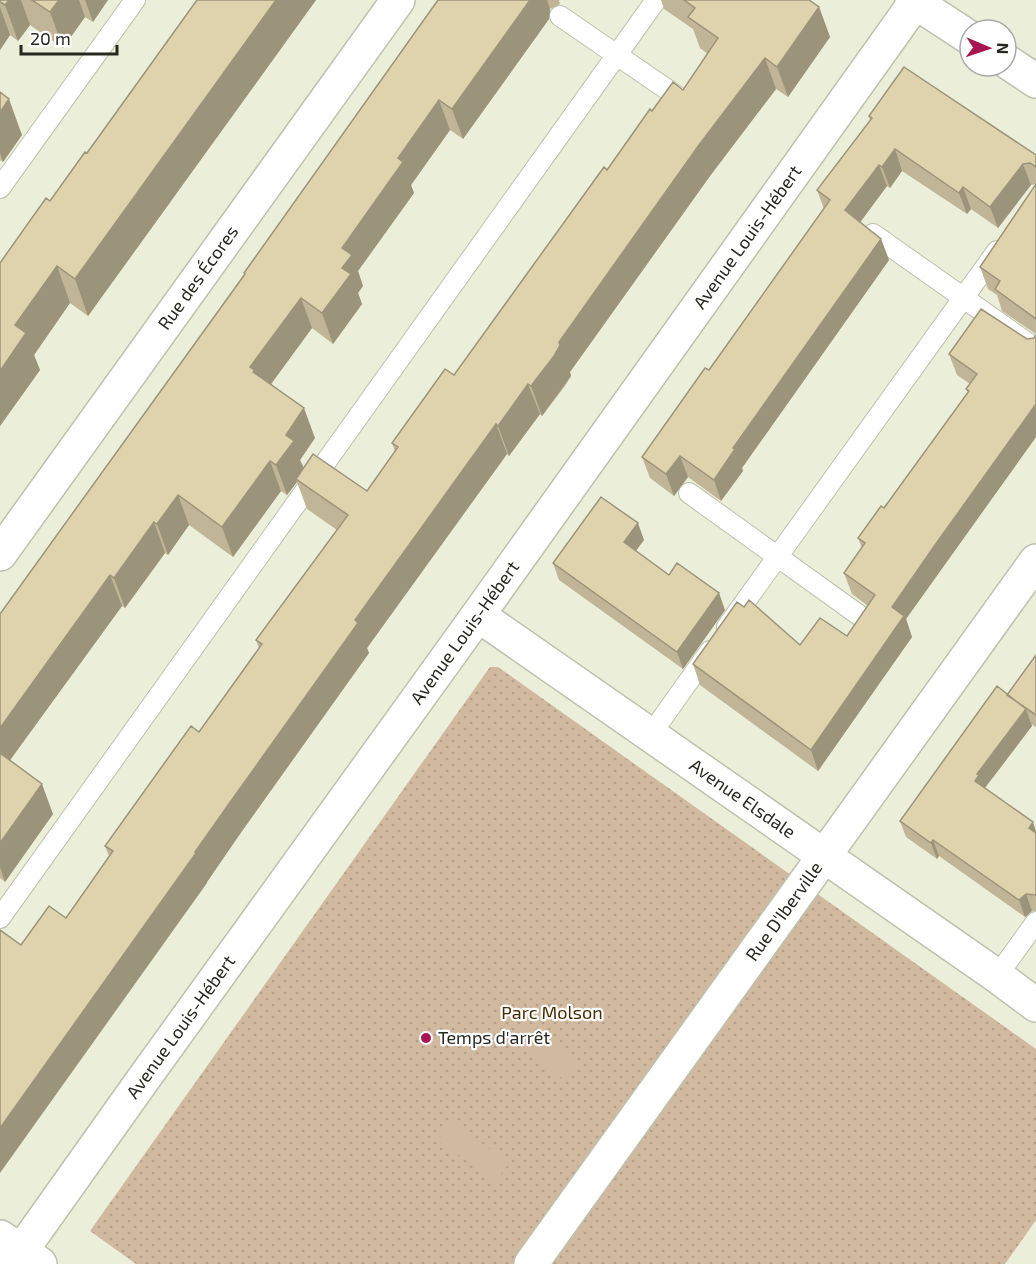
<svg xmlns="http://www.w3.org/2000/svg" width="1036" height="1264" viewBox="0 0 1036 1264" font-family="'Exo 2',sans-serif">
	<defs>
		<pattern id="park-dots" width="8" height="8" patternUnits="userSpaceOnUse" patternTransform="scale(1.5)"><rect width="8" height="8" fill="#d0b99f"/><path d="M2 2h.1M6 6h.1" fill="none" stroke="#b39f89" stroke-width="1.8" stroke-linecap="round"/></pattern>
	</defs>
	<rect width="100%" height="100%" fill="#ebefd9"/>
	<path fill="url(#park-dots)" d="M 490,667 L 498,667 L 1036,1049 L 1036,1220 L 1005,1264 L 136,1264 L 90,1231 Z"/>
	<path fill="#d0b99f" d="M 523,1021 L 581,1063 L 567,1082 L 509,1040 Z
		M 451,1121 L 509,1163 L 495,1182 L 438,1140 Z"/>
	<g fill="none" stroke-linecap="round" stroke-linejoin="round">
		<defs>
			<path id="service" d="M 560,16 L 681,99
				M 0,188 L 135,0
				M 873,234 L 1036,349
				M 689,493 L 863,618
				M 727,627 L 997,251
				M 651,734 L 710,651
				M 0,918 L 656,0
				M 997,976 L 1036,922"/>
			<g id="minor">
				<path id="s1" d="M 0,554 L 398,0"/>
				<path id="s2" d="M 478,615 L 997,976 L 1036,1005"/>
				<path id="s3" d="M 12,1264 L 142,1081 L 478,615 L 917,0"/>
			</g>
			<path id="tertiary" d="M 912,0 L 970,38
				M 1006,61 L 1036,81
				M 0,1237 L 40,1264"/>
			<g id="secondary">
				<path id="s4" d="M 531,1264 L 1036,561"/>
			</g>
		</defs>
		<use href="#service" stroke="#bdc1ad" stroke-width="22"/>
		<use href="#minor" stroke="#bdc1ad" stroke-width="36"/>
		<use href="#tertiary" stroke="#bdc1ad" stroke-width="36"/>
		<use href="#secondary" stroke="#bdc1ad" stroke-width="36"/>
		<use href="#service" stroke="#fff" stroke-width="20"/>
		<use href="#minor" stroke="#fff" stroke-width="33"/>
		<use href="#tertiary" stroke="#fff" stroke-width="33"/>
		<use href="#secondary" stroke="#fff" stroke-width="33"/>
	</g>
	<path fill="#c0b596" d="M 0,0 L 108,0 L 93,22 L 85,17 L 63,48 L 30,25 L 18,41 L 10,35 L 0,50 Z
		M 197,0 L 316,0 L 88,316 L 70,303 L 34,355 L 40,370 L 0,426 L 50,201 L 87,153 Z
		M 438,0 L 559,0 L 560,4 L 550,9 L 549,19 L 463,139 L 450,130 L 411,185 L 414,193 L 358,271 L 363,286 L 358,293 L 362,304 L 333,344 L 312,328 L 271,384 L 315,438 L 300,460 L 304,468 L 367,491 L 395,451 L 392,443 L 454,375 L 607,170 L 652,111 L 683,90 L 708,54 L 700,48 L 693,29 L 664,9 L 661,0 L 809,0 L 819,7 L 830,37 L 788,97 L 776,89 L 710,176 L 570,372 L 571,376 L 565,386 L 542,416 L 540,414 L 509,456 L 507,454 L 367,648 L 369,653 L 242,831 L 207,882 L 207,883 L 21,945 L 66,918 L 109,856 L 105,846 L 199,732 L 259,648 L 256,640 L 337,530 L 307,509 L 297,482 L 287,495 L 281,491 L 233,557 L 189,525 L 168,555 L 165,553 L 125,608 L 122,606 L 10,760 L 53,814 L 5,882 L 0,878 L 0,614 L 244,275 L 244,273 Z
		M 0,92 L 22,135 L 3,162 L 0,160 Z
		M 869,116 L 1036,155 L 1036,184 L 1031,185 L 998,228 L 971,209 L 967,214 L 902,171 L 890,188 L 887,186 L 860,222 L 881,239 L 889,260 L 742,468 L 743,471 L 721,501 L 688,477 L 674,496 L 650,478 L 642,457 L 709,370 L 824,209 L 817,190 L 870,120 Z
		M 1036,184 L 1036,334 L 1002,311 L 997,295 L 988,289 L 980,267 Z
		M 1036,335 L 1036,437 L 906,619 L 912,637 L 818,771 L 700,685 L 693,664 L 847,636 L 868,606 L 852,594 L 844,573 L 862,548 L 858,538 L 884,508 L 968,393 L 966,389 L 970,384 L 957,375 L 949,354 L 1034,338 Z
		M 644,540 L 635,551 L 669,575 L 725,610 L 683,669 L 559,580 L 553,563 Z
		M 1036,655 L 1036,727 L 1031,724 L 1032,726 L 985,788 L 1036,831 L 1036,911 L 1032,911 L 1025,917 L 939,856 L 937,859 L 906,837 L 900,821 L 1007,695 Z"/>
	<path fill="#9c947a" d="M 9,0 L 21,0 L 30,25 L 18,41 L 5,5 Z
		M 59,0 L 79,0 L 85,17 L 63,48 L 50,12 Z
		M 85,0 L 108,0 L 93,22 Z
		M 276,0 L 316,0 L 88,316 L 75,279 Z
		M 530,0 L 547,0 L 550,9 L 549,19 L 463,139 L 452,109 Z
		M 0,7 L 10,35 L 0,50 Z
		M 819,7 L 830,37 L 788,97 L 777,67 Z
		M 765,58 L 776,89 L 710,176 L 570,372 L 571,376 L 542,416 L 531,386 L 559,342 L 699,145 Z
		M 9,99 L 22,135 L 3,162 L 0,153 L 0,112 Z
		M 439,100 L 450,130 L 411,185 L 414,193 L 358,271 L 363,286 L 358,293 L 362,304 L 333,344 L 322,313 L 342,268 L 342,248 L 398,158 Z
		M 895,149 L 902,171 L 890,188 L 882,167 Z
		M 1023,164 L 1031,185 L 998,228 L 990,207 Z
		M 879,165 L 887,186 L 853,232 L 845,210 Z
		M 963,187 L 971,209 L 967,214 L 959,193 Z
		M 881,239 L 889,260 L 742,468 L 743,471 L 721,501 L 714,480 L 733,448 Z
		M 57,266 L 70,303 L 34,355 L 40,370 L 0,426 L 0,371 L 15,325 Z
		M 301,298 L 312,328 L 263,395 L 250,367 Z
		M 528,384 L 540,414 L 509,456 L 498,426 Z
		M 1036,404 L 1036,437 L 906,619 L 912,637 L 818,771 L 811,750 L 892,607 L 935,545 Z
		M 304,408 L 315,438 L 300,460 L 305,471 L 296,479 L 297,482 L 287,495 L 276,465 L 286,435 Z
		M 496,424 L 507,454 L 367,648 L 369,653 L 242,831 L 207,882 L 207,883 L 0,1173 L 0,1128 L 195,852 L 355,620 Z
		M 680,456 L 688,477 L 674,496 L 666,474 Z
		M 270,461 L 281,491 L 233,557 L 222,527 Z
		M 178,495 L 189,525 L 168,555 L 157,524 Z
		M 154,522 L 165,553 L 125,608 L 114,578 Z
		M 638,523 L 644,540 L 630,559 L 624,542 Z
		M 110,575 L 122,606 L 0,774 L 0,728 Z
		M 719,593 L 725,610 L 683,669 L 677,652 Z
		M 1026,709 L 1032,726 L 984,789 L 975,781 L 977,774 Z
		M 42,784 L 53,814 L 5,882 L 0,867 L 0,843 Z
		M 1033,822 L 1036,831 L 1036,844 L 1029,828 Z
		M 933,840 L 939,856 L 937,859 L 931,843 Z
		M 1026,894 L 1032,911 L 1025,917 L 1019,900 Z"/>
	<path fill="#dfd3ae" stroke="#9c947a" stroke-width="1.5" d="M 0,0 L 9,0 L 5,5 L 0,2 Z
		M 32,0 L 59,0 L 50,12 Z
		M 197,0 L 276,0 L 75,279 L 57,266 L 15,325 L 26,333 L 0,371 L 0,263 L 46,198 L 50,201 L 85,152 L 87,153 Z
		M 438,0 L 530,0 L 452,109 L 439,100 L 398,158 L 403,162 L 342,248 L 352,255 L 342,268 L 351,274 L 322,313 L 301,298 L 250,367 L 255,370 L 253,372 L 304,408 L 286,435 L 294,441 L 276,465 L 270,461 L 222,527 L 178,495 L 157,524 L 154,522 L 114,578 L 110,575 L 0,728 L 0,614 L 245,274 L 244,273 Z
		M 684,0 L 809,0 L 819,7 L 777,67 L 765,58 L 699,145 L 559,342 L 560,345 L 554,356 L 531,386 L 528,384 L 498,426 L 496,424 L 355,620 L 358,623 L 231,801 L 195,852 L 196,853 L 0,1128 L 0,930 L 21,945 L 49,906 L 66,918 L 113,851 L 105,846 L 191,726 L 199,732 L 262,644 L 256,640 L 348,515 L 296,479 L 313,454 L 367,491 L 398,447 L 392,443 L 445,369 L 454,375 L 604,167 L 607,170 L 650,109 L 652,111 L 673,82 L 683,90 L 718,38 L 688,17 L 695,8 Z
		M 904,67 L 1036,155 L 1036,167 L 1030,163 L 1023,164 L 990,207 L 963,187 L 959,193 L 895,149 L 882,167 L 879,165 L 845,210 L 881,239 L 733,448 L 735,449 L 714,480 L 680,456 L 666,474 L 642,457 L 705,368 L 709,370 L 830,200 L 817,190 L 872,118 L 869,116 Z
		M 0,92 L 9,99 L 0,112 Z
		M 1036,184 L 1036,319 L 995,289 L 1000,281 L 980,267 Z
		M 981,309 L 1027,339 L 1034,338 L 1036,335 L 1036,404 L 935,545 L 892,607 L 904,616 L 811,750 L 693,664 L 737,602 L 744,607 L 749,600 L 800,645 L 820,618 L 847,636 L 875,595 L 844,573 L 865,543 L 858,538 L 881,506 L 884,508 L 969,391 L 966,389 L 977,374 L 949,354 Z
		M 601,497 L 638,523 L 624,542 L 669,575 L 677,563 L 719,593 L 677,652 L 553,563 Z
		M 1036,655 L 1036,715 L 1007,695 Z
		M 997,686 L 1026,709 L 977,774 L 979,775 L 975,781 L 1033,822 L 1029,828 L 1036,833 L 1036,895 L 1026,894 L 1019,900 L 933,840 L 931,843 L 900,821 Z
		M 0,753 L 42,784 L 0,843 Z"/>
	<circle fill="#a71450" stroke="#fff" stroke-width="2" cx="426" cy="1038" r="6"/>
	<g text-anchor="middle" stroke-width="4.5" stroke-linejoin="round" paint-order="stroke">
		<g font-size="18" fill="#272820" stroke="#fff">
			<text dy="6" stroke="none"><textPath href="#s3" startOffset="1263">Avenue Louis-Hébert</textPath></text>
			<text dy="6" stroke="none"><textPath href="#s1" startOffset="340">Rue des Écores</textPath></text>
			<text dy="6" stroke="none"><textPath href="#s3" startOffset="777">Avenue Louis-Hébert</textPath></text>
			<text dy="6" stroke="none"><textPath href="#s2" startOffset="322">Avenue Elsdale</textPath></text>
			<text dy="6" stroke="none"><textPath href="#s4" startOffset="434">Rue D'Iberville</textPath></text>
			<text dy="6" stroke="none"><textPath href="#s3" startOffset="291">Avenue Louis-Hébert</textPath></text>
		</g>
		<g font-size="18" fill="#472c03" stroke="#fff">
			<text x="552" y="1019">Parc Molson</text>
		</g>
		<g font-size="18" fill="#272820" stroke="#fff" text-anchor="start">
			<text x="438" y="1044">Temps d'arrêt</text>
		</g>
	</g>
	<g transform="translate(988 48) rotate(92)"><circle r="28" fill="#ffffff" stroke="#a9a9a6" stroke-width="1.5"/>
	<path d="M0-4.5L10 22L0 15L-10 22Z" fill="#a71450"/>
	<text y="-9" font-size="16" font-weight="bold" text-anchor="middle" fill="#272820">N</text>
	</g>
	<path d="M21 45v9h96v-9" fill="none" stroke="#272820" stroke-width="3"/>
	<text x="30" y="45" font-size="18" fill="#272820" stroke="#ffffff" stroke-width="4.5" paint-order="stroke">20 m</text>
</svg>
